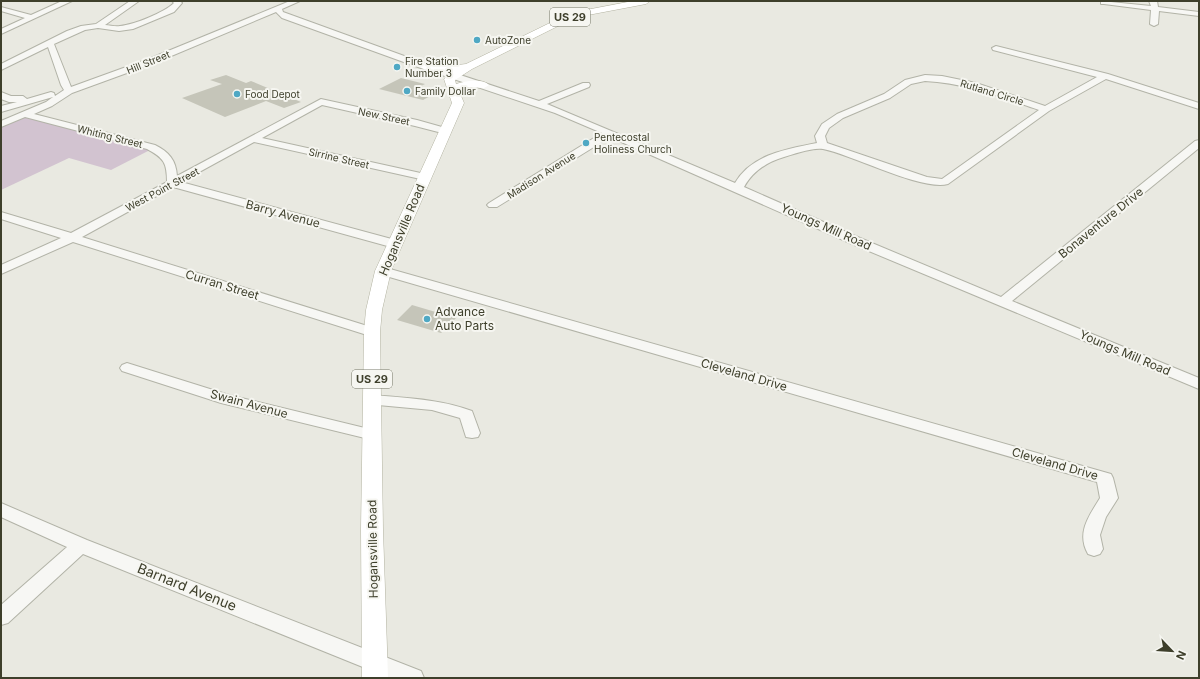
<svg xmlns="http://www.w3.org/2000/svg" width="1200" height="679" viewBox="0 0 1200 679" font-family="Inter,sans-serif">
	<rect width="100%" height="100%" fill="#e9e9e1"/>
	<path fill="#d2c3d0" d="M 24,117 L 150,150 L 111,170 L 69,158 L 1,190 L 1,127 Z"/>
	<path fill="#c5c5b9" d="M 226,75 L 246,83 L 251,81 L 301,102 L 284,108 L 266,101 L 225,117 L 182,98 L 222,84 L 210,80 Z
		M 401,78 L 425,84 L 417,88 L 436,93 L 423,100 L 379,89 Z
		M 412,305 L 456,318 L 441,333 L 397,320 Z"/>
	<g fill="none" stroke-linecap="round" stroke-linejoin="round">
		<defs>
			<path id="minor" d="M 62,1 L 72,1 L 1,34 L 1,29 L 25,18 L 1,11 L 1,7 L 31,15 Z
				M 130,1 L 139,1 L 105,25 C 110,25 115,27 120,26 C 134,25 165,12 174,3 L 172,1 L 180,1 L 182,3 L 174,12 L 133,29 L 119,31 L 98,28 L 85,30 L 54,44 L 71,87 L 151,58 L 290,1 L 300,1 L 282,9 L 283,12 L 418,61 L 539,101 L 583,83 L 589,83 L 590,85 L 589,87 L 547,104 L 735,183 C 752,154 787,149 817,143 L 815,136 L 822,124 L 837,114 L 884,94 L 905,80 L 925,75 L 942,76 L 976,83 L 1045,106 L 1097,77 L 993,50 L 992,48 L 996,46 L 1108,74 L 1199,103 L 1199,109 L 1106,79 L 1049,111 L 948,184 C 921,191 853,155 823,149 C 814,147 793,154 784,157 C 767,162 753,171 744,187 L 860,238 L 1001,297 L 1195,141 L 1199,140 L 1199,148 L 1012,301 L 1199,378 L 1199,389 L 852,244 L 610,137 L 497,207 L 489,207 L 487,205 L 489,203 L 602,133 L 555,113 L 412,65 L 282,18 L 276,12 L 157,62 L 72,93 L 52,106 L 34,114 L 155,145 C 169,152 176,160 177,176 L 321,99 L 417,120 L 449,129 L 451,131 L 449,133 L 446,134 L 415,126 L 322,105 L 262,138 L 425,174 L 430,177 L 425,180 L 254,142 L 181,182 L 399,241 L 401,244 L 399,247 L 391,247 L 173,187 L 82,237 L 377,329 L 379,332 L 377,335 L 372,336 L 367,335 L 73,242 L 1,274 L 1,265 L 61,238 L 1,219 L 1,212 L 71,233 L 167,182 C 167,163 164,158 147,149 L 25,117 L 1,127 L 1,121 L 46,102 L 53,97 L 1,112 L 1,106 L 17,102 L 9,102 L 1,99 L 1,92 L 11,96 L 23,96 L 27,99 L 51,92 L 54,93 L 55,96 L 64,90 L 61,85 L 48,47 L 1,70 L 1,64 L 67,31 L 81,26 L 96,24 ZM 925,81 C 965,83 1001,97 1039,110 L 942,179 L 927,177 L 827,143 L 825,136 L 829,128 L 843,118 L 890,98 L 911,84 Z
				M 1101,1 L 1151,6 L 1149,1 L 1157,1 L 1158,7 L 1199,12 L 1199,16 L 1159,11 L 1158,24 L 1154,26 L 1150,24 L 1151,10 L 1104,4 L 1101,4 Z
				M 383,267 L 1111,474 L 1113,478 L 1118,498 L 1106,517 L 1100,535 L 1103,549 L 1100,554 L 1094,556 L 1088,554 C 1076,533 1089,516 1100,498 L 1097,482 L 379,274 L 377,271 L 379,268 Z
				M 127,363 L 229,395 L 373,430 L 379,431 L 381,435 L 379,439 L 373,440 L 221,403 L 122,371 L 120,368 L 122,365 Z
				M 372,395 C 406,398 440,399 472,411 L 480,433 L 478,437 L 472,438 L 466,437 L 460,418 L 432,410 L 367,404 L 364,400 L 367,396 Z
				M 1,503 L 87,540 L 421,671 L 424,678 L 390,678 L 83,554 L 8,623 L 1,625 L 1,605 L 67,547 L 1,517 Z"/>
			<path id="major" d="M 633,1 L 650,1 L 646,4 L 588,15 L 564,23 L 472,69 L 455,80 L 456,84 C 465,81 483,78 489,85 L 484,88 L 468,87 L 459,91 L 464,103 L 391,271 L 382,310 L 380,332 L 383,530 L 388,678 L 362,678 L 361,530 L 364,332 L 366,310 L 375,271 L 452,103 L 444,79 L 453,72 L 424,69 L 419,66 L 424,63 L 450,66 L 466,64 L 558,19 L 586,10 Z"/>
		</defs>
		<use href="#minor" stroke="#b2b3a7" stroke-width="2"/>
		<use href="#major" stroke="#b3b3a1" stroke-width="1"/>
		<use href="#minor" fill="#f7f7f4" fill-rule="evenodd"/>
		<use href="#major" fill="#fff" fill-rule="evenodd"/>
	</g>
	<g fill="#4fa8c4" stroke="#f6f6f1" stroke-width="1.5">
		<circle cx="477" cy="40" r="4"/>
		<circle cx="397" cy="67" r="4"/>
		<circle cx="407" cy="91" r="4"/>
		<circle cx="237" cy="94" r="4"/>
		<circle cx="586" cy="143" r="4"/>
		<circle cx="427" cy="319" r="4"/>
	</g>
	<g text-anchor="middle" stroke-width="4" stroke-linejoin="round" paint-order="stroke">
		<g font-size="10" fill="#3e3f2b" stroke="#f6f6f1" text-anchor="start">
			<text x="485" y="44">AutoZone</text>
			<text x="405" y="65">Fire Station<tspan x="405" dy="12">Number 3</tspan></text>
			<text x="415" y="95">Family Dollar</text>
			<text x="245" y="98">Food Depot</text>
			<text x="594" y="141">Pentecostal<tspan x="594" dy="12">Holiness Church</tspan></text>
		</g>
		<g font-size="10" fill="#3e3f2b" stroke="#f6f6f1">
			<text transform="translate(148 62) rotate(-22)" y="4">Hill Street</text>
			<text transform="translate(992 92) rotate(17)" y="4">Rutland Circle</text>
			<text transform="translate(384 116) rotate(12)" y="4">New Street</text>
			<text transform="translate(110 136) rotate(14)" y="4">Whiting Street</text>
			<text transform="translate(339 158) rotate(13)" y="4">Sirrine Street</text>
			<text transform="translate(541 175) rotate(-32)" y="4">Madison Avenue</text>
			<text transform="translate(162 189) rotate(-28)" y="4">West Point Street</text>
		</g>
		<g fill="#f6f6f1" stroke="#757666" stroke-width="1">
			<rect x="550" y="8" width="40" height="18" rx="3"/>
			<rect x="352" y="370" width="40" height="18" rx="3"/>
		</g>
		<g font-size="11" font-weight="bold" fill="#3e3f2b">
			<text x="570" y="21">US 29</text>
			<text x="372" y="383">US 29</text>
		</g>
		<g font-size="12" fill="#3e3f2b" stroke="#f6f6f1">
			<text transform="translate(283 214) rotate(15)" y="4">Barry Avenue</text>
			<text transform="translate(1101 223) rotate(-39)" y="4">Bonaventure Drive</text>
			<text transform="translate(826 227) rotate(24)" y="4">Youngs Mill Road</text>
			<text transform="translate(402 230) rotate(-67)" y="4">Hogansville Road</text>
			<text transform="translate(222 285) rotate(17)" y="4">Curran Street</text>
			<text transform="translate(1125 353) rotate(23)" y="4">Youngs Mill Road</text>
			<text transform="translate(744 375) rotate(16)" y="4">Cleveland Drive</text>
			<text transform="translate(249 404) rotate(15)" y="4">Swain Avenue</text>
			<text transform="translate(1055 464) rotate(16)" y="4">Cleveland Drive</text>
			<text transform="translate(373 549) rotate(-91)" y="4">Hogansville Road</text>
		</g>
		<g font-size="12" fill="#3e3f2b" stroke="#f6f6f1" text-anchor="start">
			<text x="435" y="316">Advance<tspan x="435" dy="14">Auto Parts</tspan></text>
		</g>
		<g font-size="14" fill="#3e3f2b" stroke="#f6f6f1">
			<text transform="translate(187 587) rotate(22)" y="5">Barnard Avenue</text>
		</g>
	</g>
	<rect width="1200" height="679" fill="none" stroke="#3e3f2b" stroke-width="4"/>
	<g transform="translate(1172 651) rotate(115)" stroke="#f6f6f1" stroke-width="3" paint-order="stroke">
	<path d="M0-3L7 15L0 10L-7 15Z" fill="#3e3f2b"/>
	<text y="-6" font-size="11" font-weight="bold" text-anchor="middle" fill="#3e3f2b">N</text>
	</g>
</svg>
